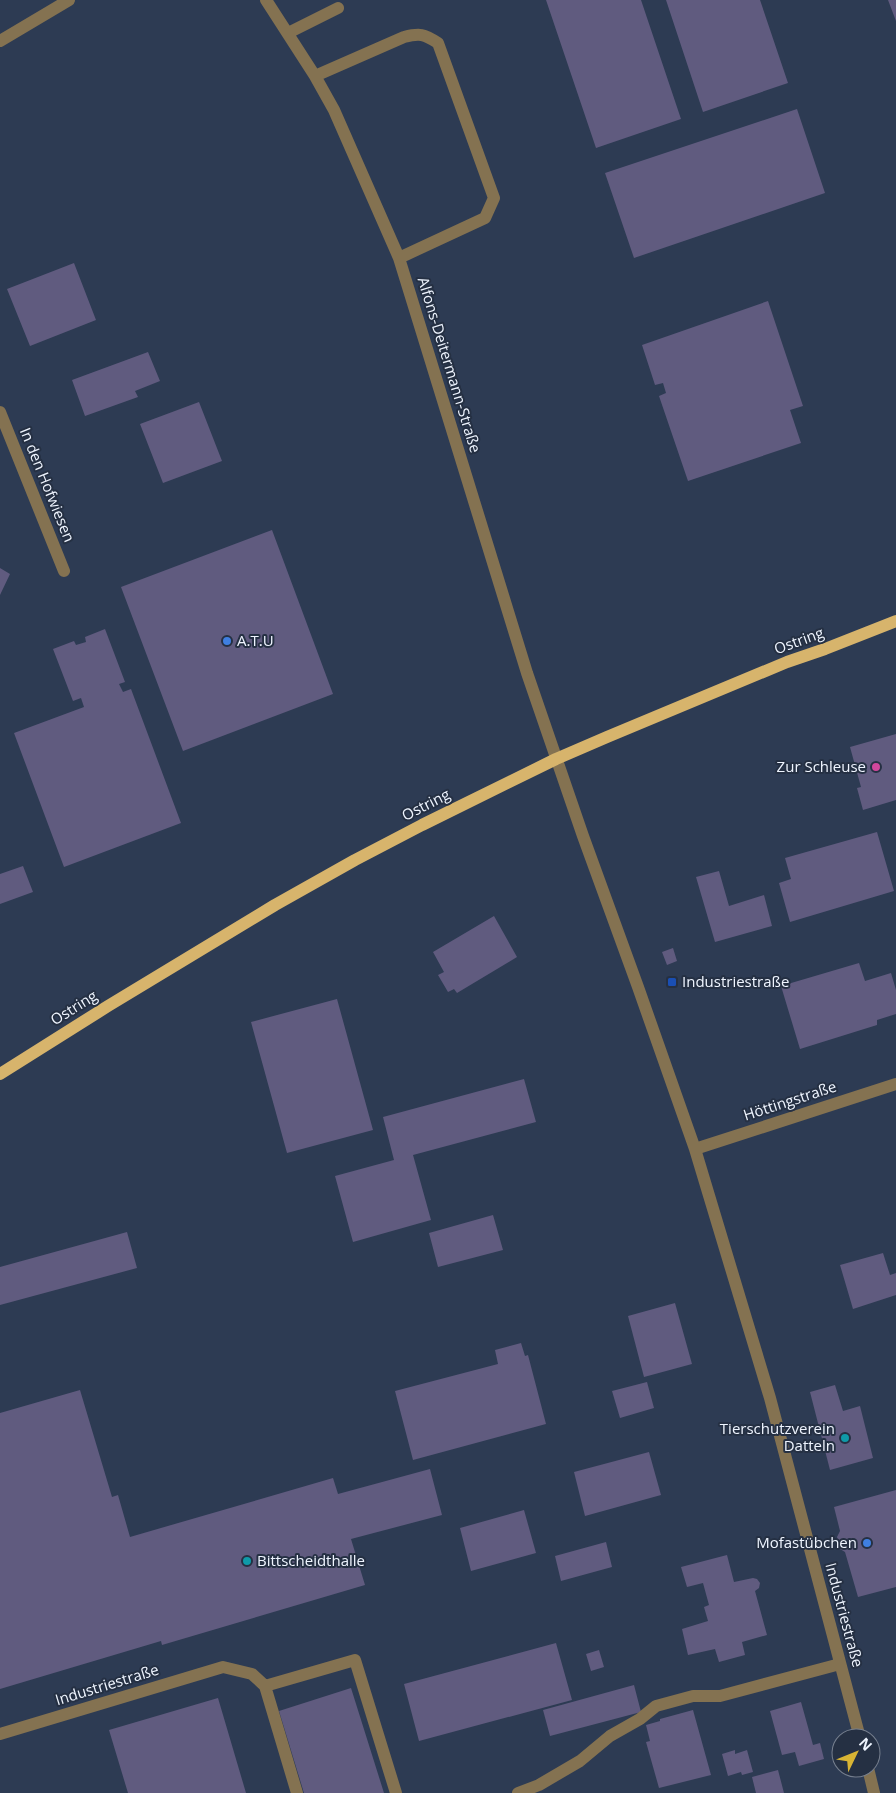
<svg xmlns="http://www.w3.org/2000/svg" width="896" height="1793" viewBox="0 0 896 1793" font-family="'Open Sans',sans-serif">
	<rect width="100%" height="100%" fill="#253043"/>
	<path fill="#2d3b53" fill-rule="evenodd" d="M 0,0 L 896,0 L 896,1793 L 0,1793 ZM 841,1738 L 871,1738 L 871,1768 L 841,1768 Z"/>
	<path fill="#605b7f" d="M 546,0 L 641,0 L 681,119 L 596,148 Z
		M 666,0 L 760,0 L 788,83 L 703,112 Z
		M 888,0 L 896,0 L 896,21 Z
		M 797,109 L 825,193 L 634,258 L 605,173 Z
		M 74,263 L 96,320 L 30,346 L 7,289 Z
		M 768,301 L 803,406 L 790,410 L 801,443 L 688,481 L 659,396 L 666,393 L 663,383 L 655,385 L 642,345 Z
		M 148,352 L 160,381 L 135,391 L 138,397 L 85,416 L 72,380 Z
		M 199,402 L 222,461 L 163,483 L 140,424 Z
		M 272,530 L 333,694 L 183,751 L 121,587 Z
		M 0,568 L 10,574 L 0,595 Z
		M 105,629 L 125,682 L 119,684 L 123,692 L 131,689 L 181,823 L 64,867 L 14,733 L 84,707 L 81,698 L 73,701 L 53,649 L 74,641 L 76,645 L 86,642 L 85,637 Z
		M 896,734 L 896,800 L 863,810 L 857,788 L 861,787 L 850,747 Z
		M 877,832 L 894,891 L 790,922 L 779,883 L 791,879 L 785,858 Z
		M 23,866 L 33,892 L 0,904 L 0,874 Z
		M 719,871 L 729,906 L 764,895 L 772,926 L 715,942 L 696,877 Z
		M 494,916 L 517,957 L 457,993 L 454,989 L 448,992 L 438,975 L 444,972 L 433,952 Z
		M 673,948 L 677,961 L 667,965 L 662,952 Z
		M 859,963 L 865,981 L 891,973 L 896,990 L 896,1014 L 877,1020 L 877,1025 L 800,1049 L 781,986 Z
		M 337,999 L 373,1130 L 287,1153 L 251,1022 Z
		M 524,1079 L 536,1122 L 413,1155 L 431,1220 L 353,1242 L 335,1176 L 394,1160 L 383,1117 Z
		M 493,1215 L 503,1250 L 438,1267 L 429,1233 Z
		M 127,1232 L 137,1268 L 0,1305 L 0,1267 Z
		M 883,1253 L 890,1275 L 896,1273 L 896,1295 L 853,1309 L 840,1265 Z
		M 675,1303 L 692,1364 L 644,1377 L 628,1316 Z
		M 521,1343 L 525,1356 L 528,1355 L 546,1424 L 413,1460 L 395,1391 L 498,1364 L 495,1350 Z
		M 647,1382 L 654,1408 L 620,1418 L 612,1391 Z
		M 835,1385 L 843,1411 L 860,1406 L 873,1458 L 830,1470 L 810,1392 Z
		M 80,1390 L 112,1497 L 118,1495 L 130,1537 L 333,1478 L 338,1494 L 430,1469 L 442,1515 L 351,1539 L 365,1585 L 162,1645 L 161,1641 L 0,1689 L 0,1413 Z
		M 649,1452 L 661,1495 L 585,1516 L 574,1472 Z
		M 896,1490 L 896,1587 L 858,1597 L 845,1552 L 840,1549 L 837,1537 L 840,1531 L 834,1507 Z
		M 524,1510 L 536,1553 L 471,1571 L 460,1528 Z
		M 606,1542 L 612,1567 L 561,1581 L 555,1556 Z
		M 727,1555 L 734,1582 L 753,1578 L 757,1579 L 760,1583 L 759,1588 L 755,1591 L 767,1635 L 742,1642 L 745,1655 L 719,1662 L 715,1649 L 688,1655 L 682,1629 L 708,1621 L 704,1607 L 709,1605 L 703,1583 L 687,1587 L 681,1567 Z
		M 556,1643 L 572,1700 L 419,1741 L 404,1684 Z
		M 599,1650 L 604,1667 L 591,1671 L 586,1654 Z
		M 634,1685 L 641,1712 L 550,1736 L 543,1710 Z
		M 351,1688 L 384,1793 L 304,1793 L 279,1711 Z
		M 218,1698 L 246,1793 L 128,1793 L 109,1730 Z
		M 801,1702 L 813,1745 L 820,1743 L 824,1759 L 799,1766 L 795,1752 L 782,1755 L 770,1711 Z
		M 693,1710 L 711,1775 L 659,1788 L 646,1742 L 650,1741 L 646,1725 L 660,1721 L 660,1719 Z
		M 735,1750 L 735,1754 L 747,1750 L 753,1772 L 742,1775 L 741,1772 L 728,1776 L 722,1754 Z
		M 778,1770 L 784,1793 L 756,1793 L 752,1777 Z"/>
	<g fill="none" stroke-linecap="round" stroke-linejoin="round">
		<path stroke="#847251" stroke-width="12" d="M 266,0 L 315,76 L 334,110 L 399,258 L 527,673 L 583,836 L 638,987 L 695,1149 L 770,1398 L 860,1738
			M 288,33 L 338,8
			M 0,41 L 69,0
			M 315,76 L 404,37 C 420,33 424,34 438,43 L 494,198 L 485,218 L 399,258
			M 0,412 L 64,571
			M 695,1149 L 896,1084
			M 265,1686 L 355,1660 L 396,1793
			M 0,1734 L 223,1667 L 252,1674 L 265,1686 L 297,1793
			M 868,1768 L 874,1793
			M 518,1793 L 539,1785 L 580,1761 L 610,1736 L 640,1719 L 656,1706 L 693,1696 L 720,1696 L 840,1664"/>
		<path stroke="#d7b46c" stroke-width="12" d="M 0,1074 L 108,1006 L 275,905 L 355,860 L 422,825 L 556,759 L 607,737 L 787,662 L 825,649 L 896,621"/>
	</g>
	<g fill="#3f7fe0" stroke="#253043" stroke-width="2">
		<circle cx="227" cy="641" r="5"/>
		<circle cx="867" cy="1543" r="5"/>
	</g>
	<circle fill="#d1479c" stroke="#253043" stroke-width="2" cx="876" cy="767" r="5"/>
	<rect fill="#1a4fb4" stroke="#253043" stroke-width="2" x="667" y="977" width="10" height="10" rx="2.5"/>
	<g fill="#0f9aa8" stroke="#253043" stroke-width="2">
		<circle cx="845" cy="1438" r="5"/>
		<circle cx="247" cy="1561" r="5"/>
	</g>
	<g text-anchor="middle" stroke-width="4" stroke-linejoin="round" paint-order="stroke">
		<g font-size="15" fill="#eff5ff" stroke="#253043">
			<text transform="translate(449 365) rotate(73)" y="5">Alfons-Deitermann-Straße</text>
			<text transform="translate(47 485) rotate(68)" y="5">In den Hofwiesen</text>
			<text transform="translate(799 641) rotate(-20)" y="5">Ostring</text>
			<text transform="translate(426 805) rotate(-27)" y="5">Ostring</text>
			<text transform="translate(74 1008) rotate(-32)" y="5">Ostring</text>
			<text transform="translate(790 1101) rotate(-18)" y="5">Höttingstraße</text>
			<text transform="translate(844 1615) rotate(75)" y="5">Industriestraße</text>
			<text transform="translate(107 1685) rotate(-17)" y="5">Industriestraße</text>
		</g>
		<g font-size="15" fill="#eff5ff" stroke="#253043" text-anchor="start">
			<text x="237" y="646">A.T.U</text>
			<text x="866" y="772" text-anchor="end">Zur Schleuse</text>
			<text x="682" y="987">Industriestraße</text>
			<text x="835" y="1434" text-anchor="end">Tierschutzverein<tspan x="835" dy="17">Datteln</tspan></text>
			<text x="857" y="1548" text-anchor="end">Mofastübchen</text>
			<text x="257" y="1566">Bittscheidthalle</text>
		</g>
	</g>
	<g transform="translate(856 1753) rotate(47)"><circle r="24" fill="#253043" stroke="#767f8e"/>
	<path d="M0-4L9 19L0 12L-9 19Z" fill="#d8b434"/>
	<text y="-8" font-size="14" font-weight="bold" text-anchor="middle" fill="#eff5ff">N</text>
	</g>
</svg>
